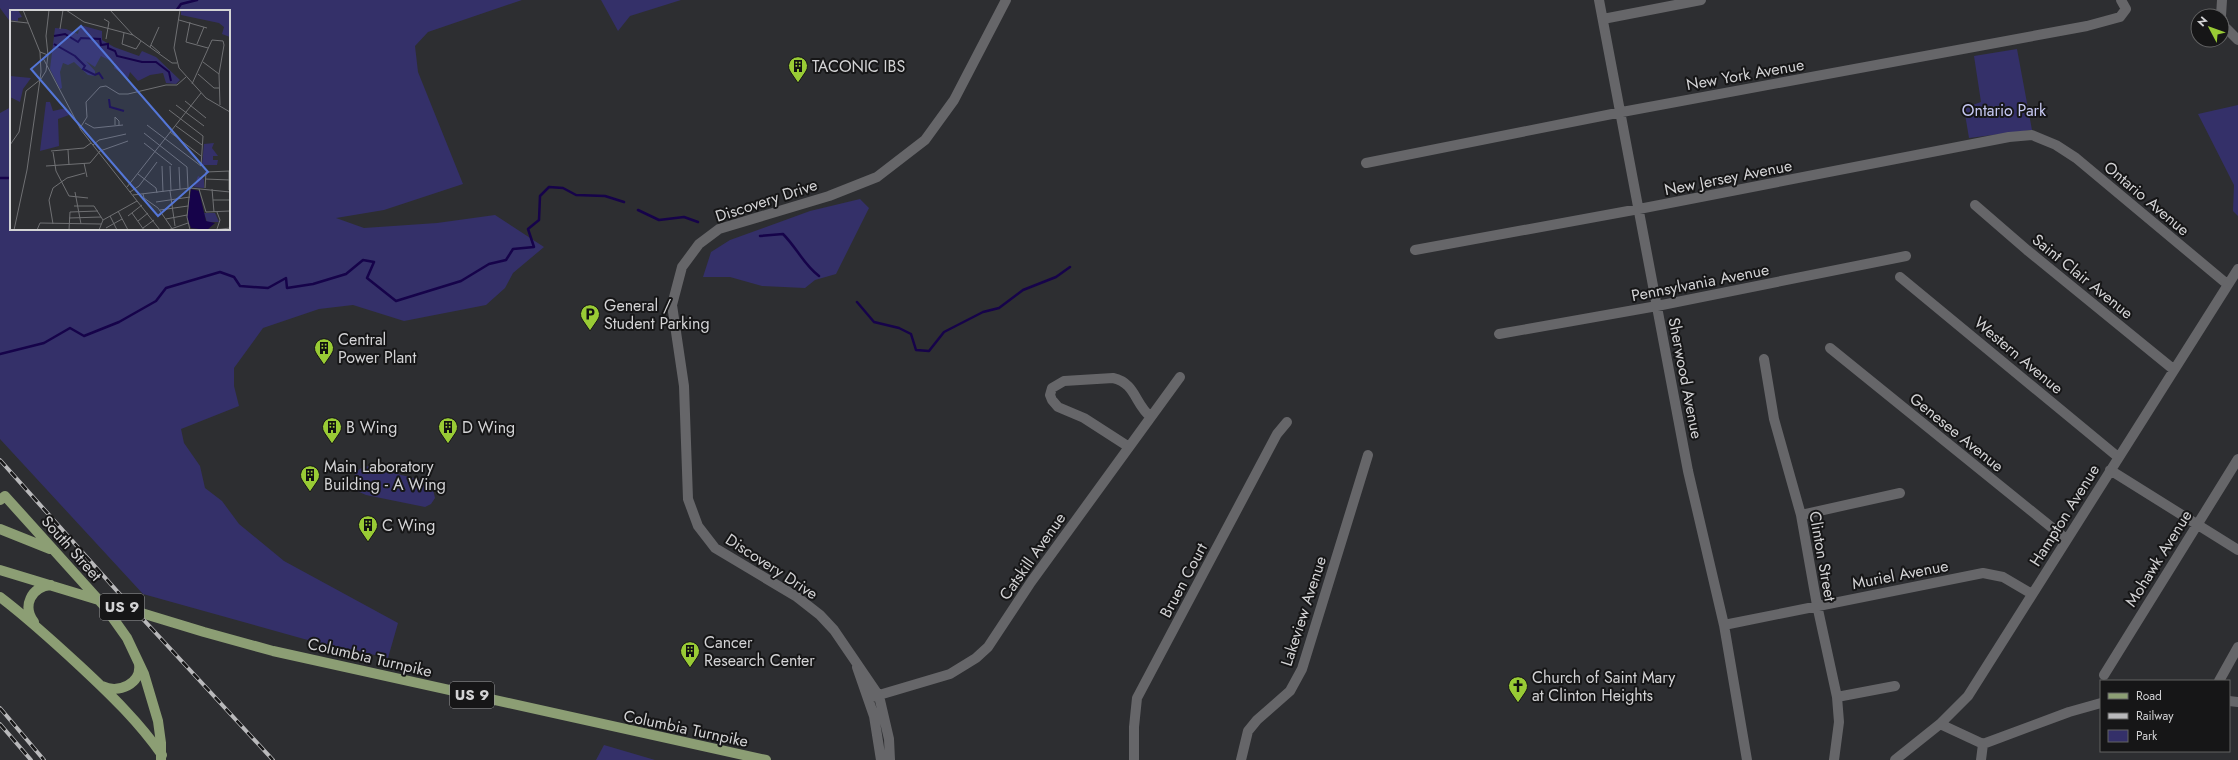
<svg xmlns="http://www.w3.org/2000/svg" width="2238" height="760" viewBox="0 0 2238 760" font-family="Jost,sans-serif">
	<rect width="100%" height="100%" fill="#2d2e31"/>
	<path fill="#343069" d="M 0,0 L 522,0 L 428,32 L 415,46 L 418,72 L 463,184 L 384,210 L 336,218 L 364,228 L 437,223 L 495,215 L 544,247 L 513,273 L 505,288 L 486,305 L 404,321 L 353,305 L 319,309 L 263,328 L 234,368 L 234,386 L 239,406 L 181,429 L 184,443 L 200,466 L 205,488 L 222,501 L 239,524 L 284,561 L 398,623 L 388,658 L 304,639 L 143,594 L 0,439 L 0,113 L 11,107 L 11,229 L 229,229 L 229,11 L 11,11 L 11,23 L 0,8 Z
		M 601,0 L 681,0 L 630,16 L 618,31 Z
		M 2017,49 L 2032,130 L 1969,138 L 1964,108 L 1981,102 L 1974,56 Z
		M 2238,105 L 2238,216 L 2233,211 L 2234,185 L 2198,114 Z
		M 860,199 L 869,208 L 836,274 L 815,280 L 805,288 L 762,286 L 730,277 L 703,277 L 711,252 L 730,240 L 810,211 Z
		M 366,466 L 429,482 L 432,485 L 435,498 L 431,504 L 425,507 L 366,495 L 357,491 L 353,484 C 353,475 357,469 366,466 Z
		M 604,745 L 655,760 L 596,760 Z"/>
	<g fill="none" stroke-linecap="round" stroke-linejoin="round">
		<path stroke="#16034a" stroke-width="2.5" d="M 176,11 L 181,4 L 197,0
			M 0,178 L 11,178
			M 638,210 L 659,220 L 684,217 L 698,222
			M 760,236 L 783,234 C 797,248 804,265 819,276
			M 857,302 L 874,322 L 899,328 L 911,334 L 916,350 L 929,351 L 944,332 L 983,312 L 999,308 L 1023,290 L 1056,277 L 1070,267
			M 0,354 L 44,343 L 70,328 L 84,336 L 119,322 L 156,301 L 166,288 L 220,272 L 234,277 L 240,286 L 268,288 L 286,278 L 287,288 L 313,284 L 346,274 L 363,260 L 374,262 L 367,278 L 396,301 L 461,281 L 489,264 L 506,260 L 513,249 L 534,247 L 528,229 L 539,220 L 540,196 L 549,187 L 563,188 L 576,195 L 605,196 L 624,202"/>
		<path stroke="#666669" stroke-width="10" d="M 1599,0 L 1688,471 L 1724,625 L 1747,760
			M 2221,16 L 2222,0
			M 1603,19 L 1701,0
			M 2222,19 L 2225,27 L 2238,40
			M 1366,163 L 1622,112 L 2087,26 L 2120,17 L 2126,9 L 2121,0
			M 1975,205 L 2027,250 L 2173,369
			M 1415,250 L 1639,209 L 2009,137 L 2032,135 L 2056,145 L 2076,158 L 2227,284
			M 1900,277 L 2118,457
			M 1499,334 L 1657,306 L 1906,256
			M 1830,348 L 2066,539
			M 1764,359 L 1774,419 L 1801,515 L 1817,605 L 1837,697 L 1839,722 L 1834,760
			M 1129,447 L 1084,418 L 1058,407 L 1052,400 L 1050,395 L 1052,388 L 1064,381 L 1113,378 C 1136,383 1135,405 1151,417
			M 2110,470 L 2238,550
			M 1801,515 L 1900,493
			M 1724,625 L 1983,573 L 2003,577 L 2032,594
			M 857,667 L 874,716 L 881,760
			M 2104,675 L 2238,459
			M 2219,681 L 2238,647
			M 1837,697 L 1895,686
			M 869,698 L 950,674 L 976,658 L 988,647 L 1031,582 L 1180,377
			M 2229,701 L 2238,702
			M 1940,724 L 1983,744 L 2069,712 L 2101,703
			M 890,760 L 889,739 L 879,696 L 834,630 L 820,615 L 797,597 L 715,548 L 698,526 L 688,499 L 684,386 L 672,305 L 682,267 L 699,244 L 719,229 L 829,196 L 877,177 L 925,140 L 954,100 L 1006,0
			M 1134,760 L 1134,727 L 1137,698 L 1277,434 L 1287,422
			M 1241,760 L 1248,731 L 1257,720 L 1290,691 L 1302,669 L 1368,455
			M 1895,760 L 1940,724 L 1968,696 L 2238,269
			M 1981,760 L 1983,744"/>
		<path stroke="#8c9e74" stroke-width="10" d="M 0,500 L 5,496 L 105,607 L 127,638 L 144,674 L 158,721 L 161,743 L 161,760
			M 0,529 L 50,549
			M 0,570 L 204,632 L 273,651 L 766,760
			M 0,597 C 29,619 55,643 81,667 C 111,695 139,722 162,755
			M 34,622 C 22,606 31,587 51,585
			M 102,686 C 118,694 142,684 139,664"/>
		<defs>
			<path id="rail" d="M 0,460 L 117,591 L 273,760
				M 0,708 L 44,760
				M 0,724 L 31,760"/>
		</defs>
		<use href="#rail" stroke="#b9b9bb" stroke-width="4"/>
		<use href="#rail" stroke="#161617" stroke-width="2.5" stroke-dasharray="8" stroke-linecap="butt"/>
	</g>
	<defs>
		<symbol id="building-pin" viewBox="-11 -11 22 30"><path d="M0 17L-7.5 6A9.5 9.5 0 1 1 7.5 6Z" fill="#99cb35" stroke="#161617"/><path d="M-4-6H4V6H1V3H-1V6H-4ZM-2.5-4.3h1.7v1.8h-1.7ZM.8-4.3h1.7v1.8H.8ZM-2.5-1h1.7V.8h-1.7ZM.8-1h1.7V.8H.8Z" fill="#111"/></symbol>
		<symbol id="parking-pin" viewBox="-11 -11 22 30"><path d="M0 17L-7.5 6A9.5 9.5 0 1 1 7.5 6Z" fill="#99cb35" stroke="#161617"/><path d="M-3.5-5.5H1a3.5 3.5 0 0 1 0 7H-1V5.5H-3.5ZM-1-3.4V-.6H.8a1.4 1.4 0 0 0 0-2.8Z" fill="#111"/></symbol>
		<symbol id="church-pin" viewBox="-11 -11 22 30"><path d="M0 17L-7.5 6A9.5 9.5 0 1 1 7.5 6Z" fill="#99cb35" stroke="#161617"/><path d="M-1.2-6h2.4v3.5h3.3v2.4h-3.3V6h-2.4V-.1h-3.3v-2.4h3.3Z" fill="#111"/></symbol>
	</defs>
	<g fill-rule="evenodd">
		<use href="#building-pin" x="787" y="55" width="22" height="30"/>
		<use href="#parking-pin" x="579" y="303" width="22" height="30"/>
		<use href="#building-pin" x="313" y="337" width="22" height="30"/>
		<use href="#building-pin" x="321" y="416" width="22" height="30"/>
		<use href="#building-pin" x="437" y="416" width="22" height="30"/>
		<use href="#building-pin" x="299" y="464" width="22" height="30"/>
		<use href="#building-pin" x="357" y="514" width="22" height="30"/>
		<use href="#building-pin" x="679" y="640" width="22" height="30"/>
		<use href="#church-pin" x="1507" y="675" width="22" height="30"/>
	</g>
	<g text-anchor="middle" stroke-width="4" stroke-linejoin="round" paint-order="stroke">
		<g fill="#161617" stroke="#9a9a9c" stroke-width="1">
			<rect x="100" y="594" width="44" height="26" rx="3"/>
			<rect x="450" y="682" width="44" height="26" rx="3"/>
		</g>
		<g font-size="15" font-weight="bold" fill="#d3d3d5">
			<text x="122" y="612">US 9</text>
			<text x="472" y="700">US 9</text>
		</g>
		<g font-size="16" fill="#d3d3d5" stroke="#161617" text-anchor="start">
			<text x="812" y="72">TACONIC IBS</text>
			<text x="604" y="311">General /<tspan x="604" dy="18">Student Parking</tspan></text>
			<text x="338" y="345">Central<tspan x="338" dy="18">Power Plant</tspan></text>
			<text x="346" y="433">B Wing</text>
			<text x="462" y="433">D Wing</text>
			<text x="324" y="472">Main Laboratory<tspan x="324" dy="18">Building - A Wing</tspan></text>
			<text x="382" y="531">C Wing</text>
			<text x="704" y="648">Cancer<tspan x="704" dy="18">Research Center</tspan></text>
			<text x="1532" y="683">Church of Saint Mary<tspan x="1532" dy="18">at Clinton Heights</tspan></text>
		</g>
		<g font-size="16" fill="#d3d3d5" stroke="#161617">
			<text transform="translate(1745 74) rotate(-10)" y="6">New York Avenue</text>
			<text transform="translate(1728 177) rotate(-11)" y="6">New Jersey Avenue</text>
			<text transform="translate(2147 198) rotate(40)" y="6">Ontario Avenue</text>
			<text transform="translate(766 200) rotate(-18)" y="6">Discovery Drive</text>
			<text transform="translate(2083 276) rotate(39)" y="6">Saint Clair Avenue</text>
			<text transform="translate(1700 282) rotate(-11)" y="6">Pennsylvania Avenue</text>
			<text transform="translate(2019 355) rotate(40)" y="6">Western Avenue</text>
			<text transform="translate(1686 378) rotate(79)" y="6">Sherwood Avenue</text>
			<text transform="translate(1957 432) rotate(39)" y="6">Genesee Avenue</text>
			<text transform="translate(2064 515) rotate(-58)" y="6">Hampton Avenue</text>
			<text transform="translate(72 548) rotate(48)" y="6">South Street</text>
			<text transform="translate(1032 556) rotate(-55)" y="6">Catskill Avenue</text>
			<text transform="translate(1823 556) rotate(80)" y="6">Clinton Street</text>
			<text transform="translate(2158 558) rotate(-58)" y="6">Mohawk Avenue</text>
			<text transform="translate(772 566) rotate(33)" y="6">Discovery Drive</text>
			<text transform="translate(1900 574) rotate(-11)" y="6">Muriel Avenue</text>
			<text transform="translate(1183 580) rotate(-62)" y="6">Bruen Court</text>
			<text transform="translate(1303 611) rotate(-72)" y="6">Lakeview Avenue</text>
			<text transform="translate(370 657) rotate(13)" y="6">Columbia Turnpike</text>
			<text transform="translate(686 728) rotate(12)" y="6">Columbia Turnpike</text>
		</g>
		<g font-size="16" fill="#c8caf4" stroke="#161617">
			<text x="2004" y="116">Ontario Park</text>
		</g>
	</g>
	<g transform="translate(10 10)">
		<rect width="220" height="220" fill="#2d2e31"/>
		<path d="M 0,0 L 8,0 L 12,7 L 8,8 L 8,11 L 0,10 ZM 171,0 L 220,0 L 220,27 L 212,24 L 214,17 L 209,13 L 171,5 ZM 70,15 L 92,21 L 92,30 L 104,37 L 129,46 L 132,41 L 146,47 L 170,70 L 166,74 L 156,73 L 153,63 L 140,65 L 128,71 L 120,62 L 118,68 L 104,58 L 105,53 L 91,46 L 85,57 L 76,51 L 85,61 L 85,66 L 78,65 L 64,52 L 58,55 L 53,53 L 50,62 L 52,78 L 50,79 L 40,59 L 45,18 L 56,19 L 68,24 ZM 0,66 L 21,68 L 13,79 L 10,92 L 0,87 ZM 36,92 L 40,92 L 43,101 L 56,98 L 59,105 L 48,109 L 49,136 L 30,141 ZM 204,133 L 202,138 L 208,146 L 203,146 L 203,150 L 208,150 L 207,155 L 192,155 L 194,134 ZM 188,166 L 194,169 L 194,178 L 184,177 ZM 194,203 L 205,203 L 209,212 L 197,212 Z" fill="#343069"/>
		<path d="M 181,179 L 189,181 L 196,211 L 205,213 L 197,220 L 181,218 L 177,207 Z" fill="#16034a"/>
		<path fill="none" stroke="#16034a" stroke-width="2" d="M 44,26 L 55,24 L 68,32 L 71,28 L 90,29 L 91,35 L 98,34 L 98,38 L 105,41 L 107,46 L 132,52 L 146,52 L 159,62 L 161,71M 44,34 L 65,46 L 75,56 L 73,59 L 85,65 L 89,63 L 93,69M 99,89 L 100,97 L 114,101"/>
		<path fill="none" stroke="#6f7073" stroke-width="1" d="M 56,0 L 74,12 L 123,25M 100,0 L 123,25 L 162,53 L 167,53M 170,0 L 164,38 L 169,58 L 196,88 L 220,102M 94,9 L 99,12 L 96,29M 169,10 L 197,18M 0,11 L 18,13M 180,12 L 176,32 L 198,38M 50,19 L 53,0M 114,23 L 112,34 L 126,39 L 131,31M 187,34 L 194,17M 141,35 L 150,43M 140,37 L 149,17M 38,45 L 36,26 L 39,0M 33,48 L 71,120 L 150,220M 193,52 L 209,64M 188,64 L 204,78 L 209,78M 182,74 L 202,30 L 213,31 L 214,35 L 209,64 L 210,95M 175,91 L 196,108M 166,95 L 194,116M 75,113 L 84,118 L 113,115M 105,115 L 105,107 L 109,111 L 109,115M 137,115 L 191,156 L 193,126 L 159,100M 166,116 L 192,135M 70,118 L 77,107 L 76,92 L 90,77 L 96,76 L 109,84 L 118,84 L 156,75 L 167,75 L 176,67M 160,122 L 191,146M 134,123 L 177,157 L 178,178M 134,133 L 162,155M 0,135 L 9,122 L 16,81 L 31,69 L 36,61 L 38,45 L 30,42M 83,135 L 89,130 L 116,124M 58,140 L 59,155M 41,141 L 74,138 L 81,133M 43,142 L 46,161 L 59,186 L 78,188M 74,153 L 77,167M 36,156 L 80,153 L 90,141 L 118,131M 152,156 L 153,182M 160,156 L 161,181M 169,157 L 170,179M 128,164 L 146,178 L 147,183M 195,169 L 220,170M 117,177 L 191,83M 180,178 L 177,207 L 180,220M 195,178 L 196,162 L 220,161M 189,179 L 196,202 L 220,201M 202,179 L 204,202M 219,180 L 219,161M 160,181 L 165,216M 65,182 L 71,214M 120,182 L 129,176 L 147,152M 133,184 L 134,188 L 148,198 L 163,220M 123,185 L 180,178 L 220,182M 203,190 L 220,190M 146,192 L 180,187M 64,196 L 84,196 L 93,210M 150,200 L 178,196M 108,201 L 118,220M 207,202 L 210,210 L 207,219M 122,203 L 134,220M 100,206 L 107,220M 118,206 L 132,195M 59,208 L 91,207M 156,209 L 177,205M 128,211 L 138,203M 43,214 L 39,190 L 43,178 L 57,168 L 75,163M 96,218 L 112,209M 133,218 L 144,210M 4,220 L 17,160 L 31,62 L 30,42 L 13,0M 27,220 L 30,213 L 91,214M 59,220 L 60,202 L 88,201M 89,220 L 93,210 L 127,191M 158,220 L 178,213M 203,220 L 220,218"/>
		<path fill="#5476d7" fill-opacity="0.15" stroke="#5476d7" stroke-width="2" d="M 71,16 L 198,162 L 148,206 L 21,59 Z"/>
		<rect width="220" height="220" fill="none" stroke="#d3d3d5" stroke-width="2"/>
	</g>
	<rect x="2100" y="680" width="130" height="72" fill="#161617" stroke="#626263"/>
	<rect x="2108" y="693" width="20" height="6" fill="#8c9e74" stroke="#626263"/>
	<text x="2136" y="700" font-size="12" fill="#d3d3d5">Road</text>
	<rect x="2108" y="713" width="20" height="6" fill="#b9b9bb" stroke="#626263"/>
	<text x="2136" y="720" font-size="12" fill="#d3d3d5">Railway</text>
	<rect x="2108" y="730" width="20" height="12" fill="#343069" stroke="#626263"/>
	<text x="2136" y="740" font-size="12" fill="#d3d3d5">Park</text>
	<g transform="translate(2210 28) rotate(311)"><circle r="19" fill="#161617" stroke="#626263"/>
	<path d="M0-3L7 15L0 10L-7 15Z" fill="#99cb35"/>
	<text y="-6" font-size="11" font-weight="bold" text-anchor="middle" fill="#d3d3d5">N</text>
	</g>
</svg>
